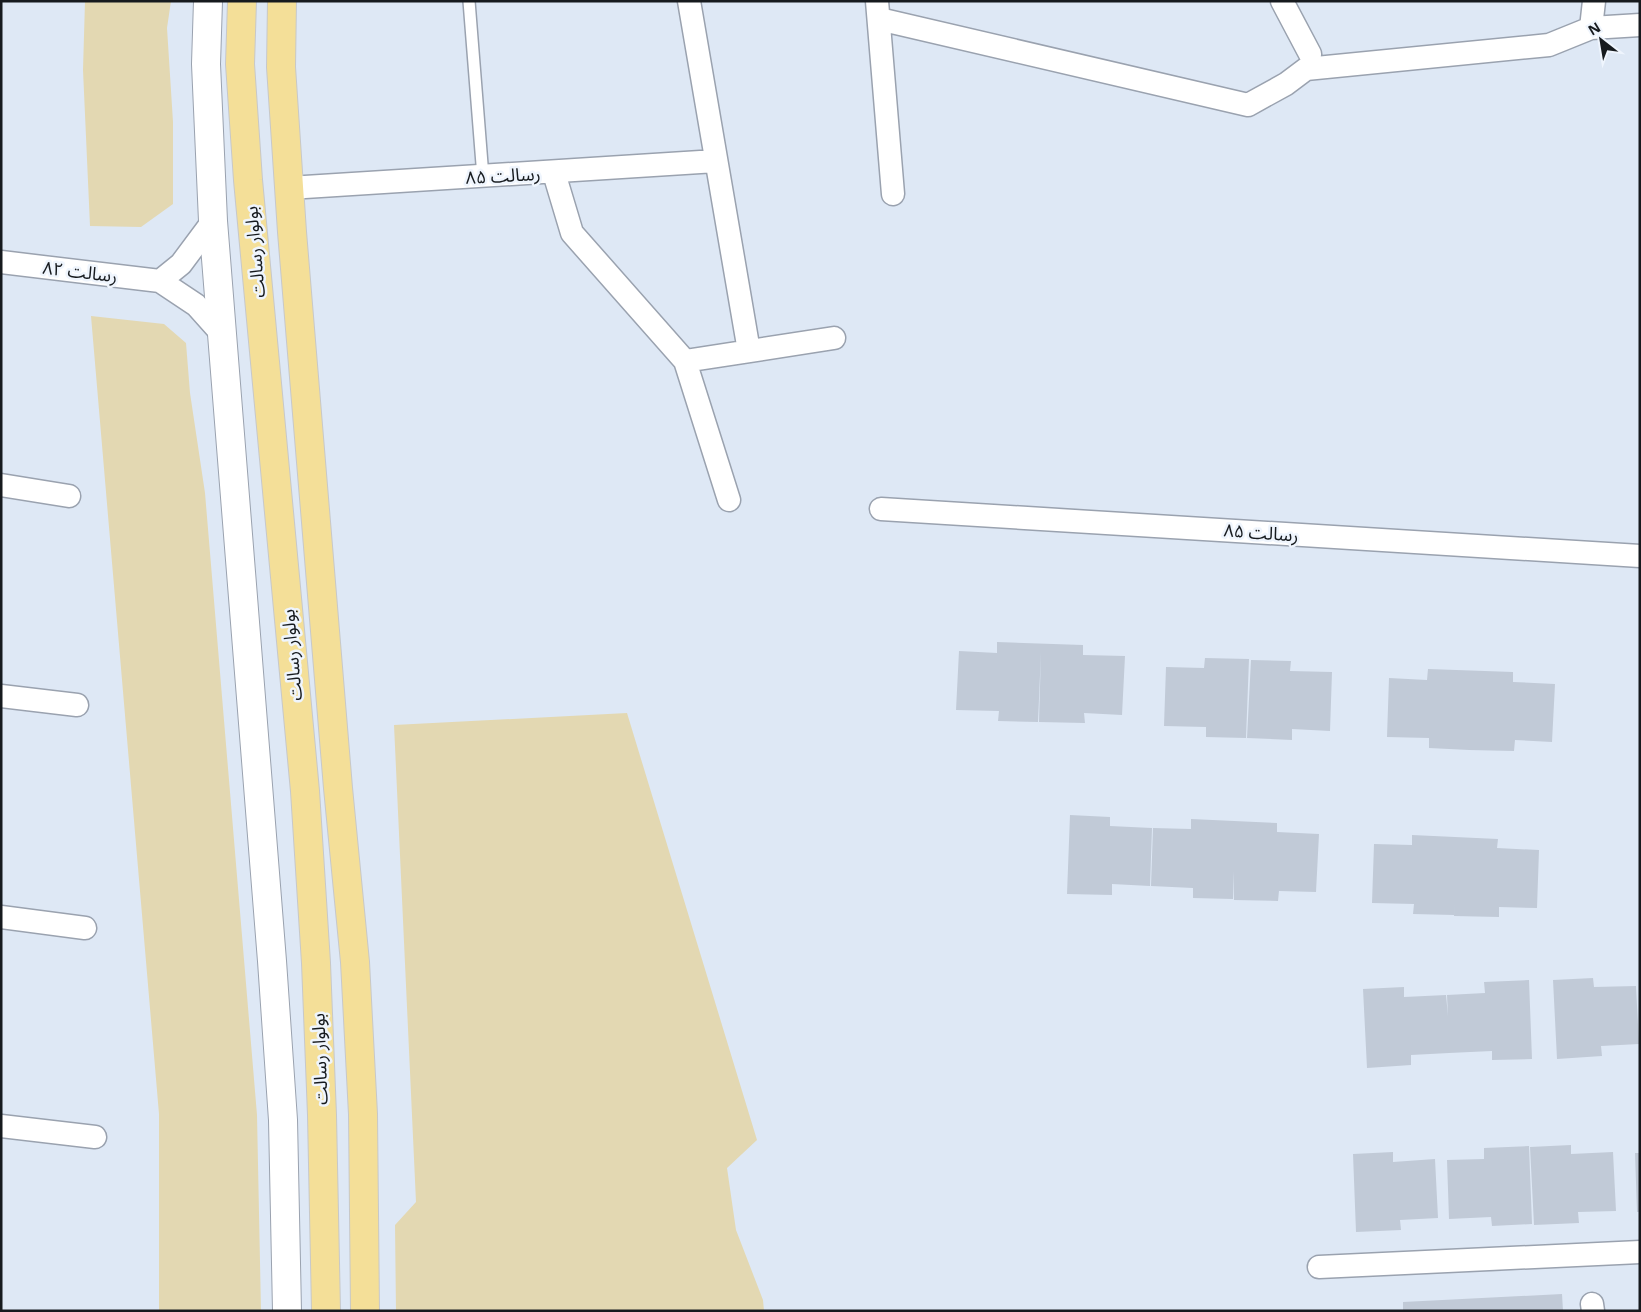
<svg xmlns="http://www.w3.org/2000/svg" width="1641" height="1312" viewBox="0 0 1641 1312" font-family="'Noto Sans','Noto Sans Arabic',sans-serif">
	<rect width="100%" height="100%" fill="#dee8f5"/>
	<path fill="#e3d8b2" d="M 85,1 L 171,1 L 167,28 L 173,122 L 173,204 L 141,227 L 90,226 L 83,70 Z
		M 91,316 L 164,324 L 186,343 L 190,393 L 205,493 L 257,1115 L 261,1311 L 159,1311 L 159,1114 Z
		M 627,713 L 757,1140 L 727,1168 L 736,1230 L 763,1300 L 764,1311 L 396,1311 L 395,1225 L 416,1202 L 394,725 Z"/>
	<path fill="#c1cad7" d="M 997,642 L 1083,645 L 1083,655 L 1125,656 L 1122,715 L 1084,713 L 1085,723 L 1039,722 L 1041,652 L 1038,722 L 998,721 L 999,711 L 956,710 L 959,651 L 997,653 Z
		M 1205,658 L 1249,659 L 1246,738 L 1206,737 L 1206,727 L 1164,726 L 1166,667 L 1204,668 Z
		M 1251,660 L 1291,661 L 1290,671 L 1332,672 L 1330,731 L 1292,729 L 1292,740 L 1247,738 Z
		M 1428,669 L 1513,672 L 1513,682 L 1555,684 L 1552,742 L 1515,740 L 1514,751 L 1469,750 L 1429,748 L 1429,738 L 1387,737 L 1389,678 L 1427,680 Z
		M 1070,815 L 1110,817 L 1110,826 L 1152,828 L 1150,886 L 1112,884 L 1112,895 L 1067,894 Z
		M 1191,819 L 1277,823 L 1277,832 L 1319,834 L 1316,892 L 1279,891 L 1278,901 L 1234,900 L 1234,871 L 1233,899 L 1193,898 L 1193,888 L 1151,886 L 1153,828 L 1191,829 Z
		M 1412,835 L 1498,839 L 1497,848 L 1539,850 L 1537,908 L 1499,907 L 1499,917 L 1454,916 L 1455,882 L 1454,915 L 1413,914 L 1414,904 L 1372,903 L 1374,844 L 1412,845 Z
		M 1593,978 L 1594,987 L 1636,986 L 1639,1044 L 1601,1046 L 1602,1056 L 1557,1059 L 1553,980 Z
		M 1529,980 L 1532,1059 L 1492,1060 L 1492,1051 L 1449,1053 L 1411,1055 L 1411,1065 L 1367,1068 L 1363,989 L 1404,987 L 1404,997 L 1446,995 L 1448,1016 L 1447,995 L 1485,993 L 1484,982 Z
		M 1571,1145 L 1571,1154 L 1613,1152 L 1616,1211 L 1578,1212 L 1579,1223 L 1534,1225 L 1530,1147 Z
		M 1529,1146 L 1532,1224 L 1492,1226 L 1491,1217 L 1449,1219 L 1447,1160 L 1484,1159 L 1484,1148 Z
		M 1393,1152 L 1393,1162 L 1435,1159 L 1438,1218 L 1400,1220 L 1401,1230 L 1356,1232 L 1353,1154 Z
		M 1635,1153 L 1640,1153 L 1640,1212 L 1637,1212 Z
		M 1562,1294 L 1563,1311 L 1403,1311 L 1403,1302 Z"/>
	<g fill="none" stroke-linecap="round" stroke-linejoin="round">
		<defs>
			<path id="service" d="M 469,1 L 483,177"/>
			<path id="minor" d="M 689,1 L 749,351
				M 877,1 L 893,194
				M 1282,1 L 1310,54
				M 879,19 L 1248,105 L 1286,84 L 1306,69 L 1549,45 L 1591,28 L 1640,25
				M 1591,28 L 1594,1
				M 554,173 L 572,233 L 685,361 L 729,500
				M 289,188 L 716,161
				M 1,262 L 160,281 L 196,305 L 221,333
				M 160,281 L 181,264 L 213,221
				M 685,361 L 834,338
				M 1,485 L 69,496
				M 881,509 L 1640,556
				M 1,696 L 77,705
				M 1,917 L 85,928
				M 1,1126 L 95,1137
				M 1319,1267 L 1640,1252
				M 1592,1304 L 1593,1311"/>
			<path id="tertiary" d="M 208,1 L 206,64 L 213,221 L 272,961 L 283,1120 L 287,1311"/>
			<path id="primary" d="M 242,1 L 240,64 L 248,180 L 305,791 L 316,963 L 322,1115 L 326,1311
				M 282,1 L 281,67 L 292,232 L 338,788 L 355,962 L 363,1114 L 365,1311"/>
		</defs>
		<use href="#service" stroke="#9aa2af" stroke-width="14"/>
		<use href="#minor" stroke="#9aa2af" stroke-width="25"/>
		<use href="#tertiary" stroke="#9aa2af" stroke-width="30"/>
		<use href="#primary" stroke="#c7c8c9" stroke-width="30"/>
		<use href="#service" stroke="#fff" stroke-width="11"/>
		<use href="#minor" stroke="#fff" stroke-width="22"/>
		<use href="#tertiary" stroke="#fff" stroke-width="28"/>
		<use href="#primary" stroke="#f4df98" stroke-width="28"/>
	</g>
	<g text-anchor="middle" stroke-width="5" stroke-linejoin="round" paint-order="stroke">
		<g font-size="18" fill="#161a1e" stroke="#eff5fd">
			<text transform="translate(503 176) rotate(-3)" y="6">رسالت ۸۵</text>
			<text transform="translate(255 252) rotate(-95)" y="6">بولوار رسالت</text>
			<text transform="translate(80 272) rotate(7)" y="6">رسالت ۸۲</text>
			<text transform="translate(1261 533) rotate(4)" y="6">رسالت ۸۵</text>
			<text transform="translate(292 655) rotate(-95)" y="6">بولوار رسالت</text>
			<text transform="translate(320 1059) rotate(-92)" y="6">بولوار رسالت</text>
		</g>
	</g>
	<rect width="1641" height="1312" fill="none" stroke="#161a1e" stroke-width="5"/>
	<g transform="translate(1601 40) rotate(329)" stroke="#eff5fd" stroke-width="4" paint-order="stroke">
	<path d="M0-4L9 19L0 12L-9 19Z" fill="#161a1e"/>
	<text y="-8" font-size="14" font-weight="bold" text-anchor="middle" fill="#161a1e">N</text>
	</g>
</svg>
